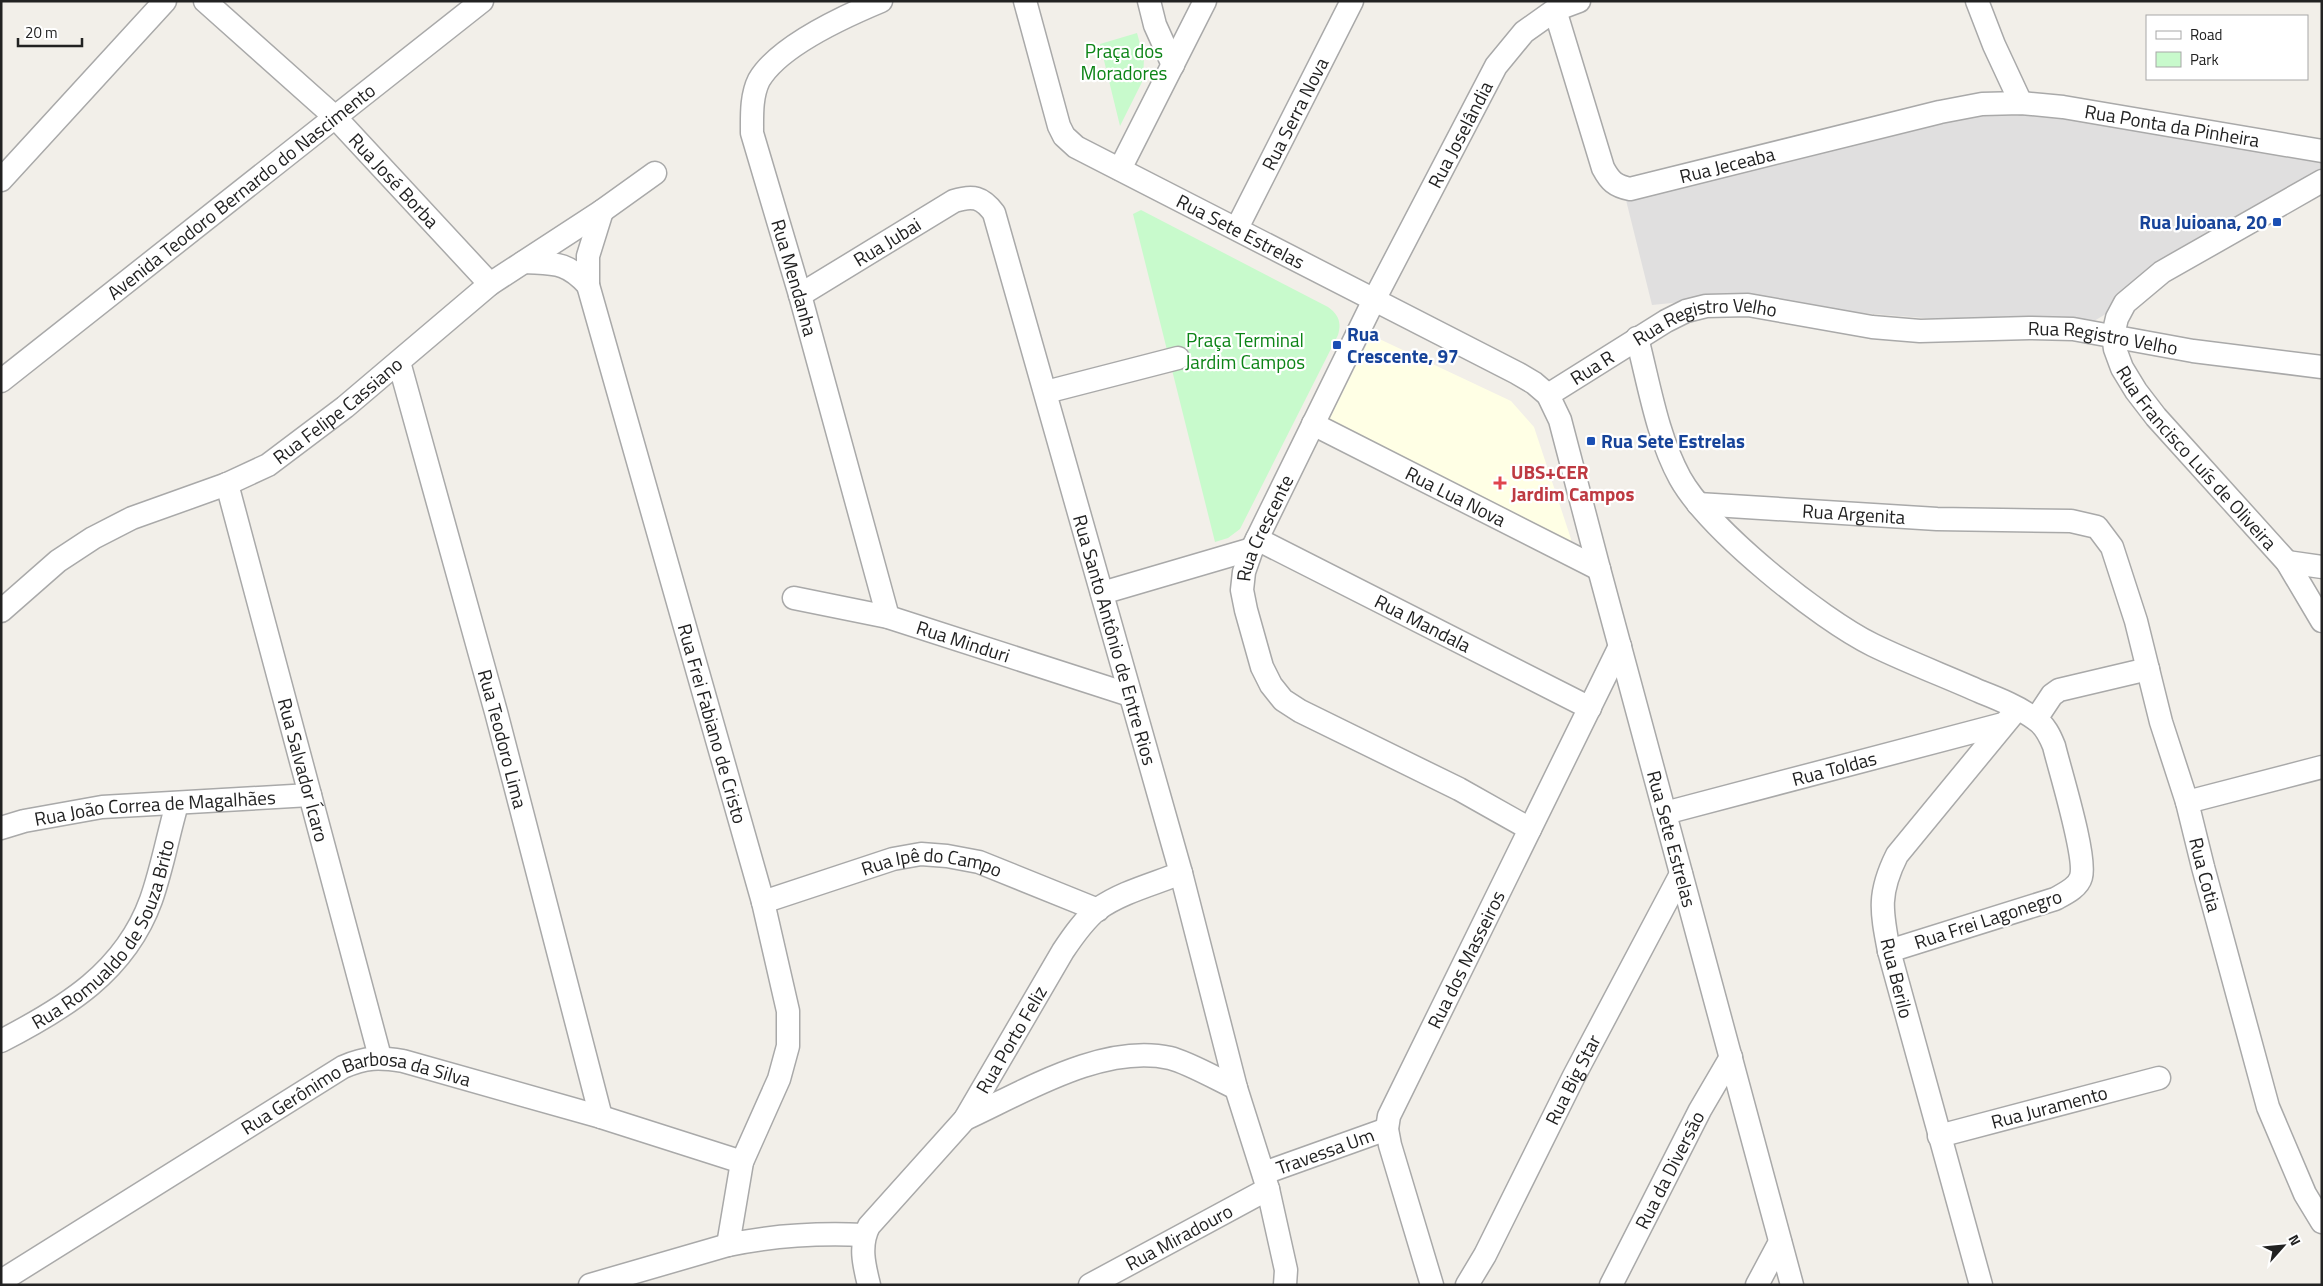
<svg xmlns="http://www.w3.org/2000/svg" width="2323" height="1286" viewBox="0 0 2323 1286" font-family="'Titillium Web',sans-serif">
	<rect width="100%" height="100%" fill="#f2efe9"/>
	<path fill="#e0dfdf" d="M 2061,106 L 2322,153 L 2322,186 L 2067,337 L 1937,319 L 1785,307 L 1711,299 L 1652,305 L 1626,200 L 1983,109 Z"/>
	<path fill="#ffffe5" d="M 1373,336 L 1511,401 L 1534,427 L 1571,539 L 1571,543 L 1328,422 L 1369,340 Z"/>
	<path fill="#c8facc" d="M 1137,33 L 1144,58 L 1143,80 L 1120,126 L 1100,44 Z
		M 1141,210 L 1328,307 C 1338,314 1342,322 1338,335 L 1240,529 L 1228,538 L 1215,542 L 1133,214 Z"/>
	<g fill="none" stroke-linecap="round" stroke-linejoin="round">
		<defs>
			<g id="minor">
				<path id="s1" d="M 205,1 L 335,117 L 490,284"/>
				<path id="s2" d="M 881,1 C 845,16 779,46 759,80 C 751,96 752,116 752,133 L 800,295 L 888,617"/>
				<path id="s3" d="M 1025,1 L 1059,126 L 1064,136 L 1076,147 L 1517,373 L 1534,383 L 1548,395 L 1560,420 L 1599,569 L 1792,1285"/>
				<path d="M 1149,1 L 1155,25 L 1173,65"/>
				<path d="M 1977,1 L 1994,45 L 2021,103"/>
				<path id="s4" d="M 1555,10 L 1603,168 C 1610,181 1615,186 1630,189 L 1940,112 L 1982,104 L 2021,103 L 2063,107 L 2322,151"/>
				<path d="M 1120,169 L 1205,1"/>
				<path d="M 1,180 L 165,1"/>
				<path id="s5" d="M 2322,181 L 2162,272 L 2125,303 L 2117,318 L 2113,335 L 2115,349 L 2122,368 L 2136,391 L 2156,417 L 2287,562 L 2322,621"/>
				<path id="s6" d="M 602,211 L 588,256 L 588,285 L 763,902 L 788,1011 L 788,1046 L 779,1079 L 742,1162 L 728,1245 C 774,1235 817,1233 864,1235"/>
				<path id="s7" d="M 1237,228 L 1352,1"/>
				<path d="M 524,262 C 554,264 566,261 588,285"/>
				<path id="s8" d="M 800,295 L 954,201 C 973,195 982,197 994,213 L 1181,873 L 1236,1088 L 1268,1189 L 1286,1270 L 1285,1285"/>
				<path d="M 1637,338 C 1649,384 1657,436 1680,478 C 1709,530 1820,619 1873,645 C 1908,662 1945,676 1981,692 C 1999,699 2019,707 2035,719 C 2045,725 2050,736 2054,746 C 2060,771 2087,857 2081,877 C 2078,888 2064,894 2055,899 L 1889,951"/>
				<path id="s9" d="M 399,362 L 496,712 L 601,1117"/>
				<path id="s10" d="M 1,381 L 482,1"/>
				<path d="M 1046,392 L 1178,358"/>
				<path id="s11" d="M 1548,395 L 1666,321 L 1686,311 L 1706,306 L 1748,305 L 1872,327 L 1920,331 L 2029,328 L 2073,329 L 2193,351 L 2322,367"/>
				<path id="s12" d="M 1313,424 L 1599,569"/>
				<path id="s13" d="M 227,484 L 380,1057"/>
				<path id="s14" d="M 1698,504 L 1937,519 L 2071,521 L 2097,527 L 2112,547 L 2136,621 L 2161,722 L 2187,802 L 2203,867 L 2268,1107 L 2305,1194 L 2322,1222"/>
				<path id="s15" d="M 1257,539 L 1590,708"/>
				<path d="M 2287,562 L 2322,567"/>
				<path d="M 1102,593 L 1252,549"/>
				<path id="s16" d="M 794,598 L 888,617 L 1130,695"/>
				<path id="s17" d="M 1,611 L 58,561 L 93,538 L 132,518 L 227,484 L 268,465 L 345,407 L 490,284 L 602,211 L 655,173"/>
				<path d="M 2036,719 L 2052,695 L 2059,690 L 2148,669"/>
				<path d="M 2187,802 L 2322,767"/>
				<path id="s18" d="M 1665,813 L 2003,724"/>
				<path id="s19" d="M 1,828 L 24,821 L 102,807 L 310,795"/>
				<path id="s20" d="M 1530,829 L 1459,789 L 1300,711 L 1283,700 L 1271,685 L 1262,667 L 1246,610 L 1242,590 L 1244,572 L 1252,549 L 1374,300 L 1496,66 L 1524,32 L 1555,10 L 1579,1"/>
				<path id="s21" d="M 763,902 L 893,859 L 921,854 L 947,856 L 979,862 L 1098,910"/>
				<path id="s22" d="M 1,1041 C 65,1008 125,972 151,900 C 162,869 168,835 177,804"/>
				<path d="M 965,1119 C 1024,1092 1103,1043 1170,1058 C 1187,1062 1219,1080 1236,1088"/>
				<path id="s23" d="M 1939,1136 L 2159,1078"/>
				<path id="s24" d="M 1264,1173 L 1387,1129"/>
				<path id="s25" d="M 1,1281 L 343,1067 C 366,1057 379,1057 403,1061 L 601,1117 L 742,1162"/>
				<path d="M 590,1285 L 728,1245"/>
				<path id="s26" d="M 869,1285 C 864,1265 859,1245 869,1226 L 965,1119 L 1063,951 C 1073,936 1084,920 1098,909 C 1122,892 1154,884 1181,873"/>
				<path id="s27" d="M 1090,1285 L 1268,1189"/>
				<path id="s28" d="M 1432,1285 L 1390,1145 L 1387,1129 L 1389,1116 L 1620,646"/>
				<path id="s29" d="M 1467,1285 L 1485,1255 L 1574,1076 L 1681,874"/>
				<path id="s30" d="M 1611,1285 L 1700,1110 L 1731,1057"/>
				<path d="M 1757,1285 L 1780,1242"/>
				<path d="M 1981,1285 L 1889,951 C 1881,910 1878,893 1897,855 L 2017,709"/>
			</g>
		</defs>
		<use href="#minor" stroke="#a9a9a9" stroke-width="25"/>
		<use href="#minor" stroke="#fff" stroke-width="22"/>
	</g>
	<g fill="#1a4fb4" stroke="#fff" stroke-width="2">
		<rect x="2272" y="217" width="10" height="10" rx="2.5"/>
		<rect x="1332" y="340" width="10" height="10" rx="2.5"/>
		<rect x="1586" y="436" width="10" height="10" rx="2.5"/>
	</g>
	<path fill="#e0444e" stroke="#fff" stroke-width="2" d="M1497.5 475.5h5v5h5v5h-5v5h-5v-5h-5v-5h5z"/>
	<g text-anchor="middle" stroke-width="4.5" stroke-linejoin="round" paint-order="stroke">
		<g font-size="19" fill="#0c8416" stroke="#fff">
			<text x="1124" y="58">Praça dos<tspan x="1124" dy="22">Moradores</tspan></text>
			<text x="1245" y="347">Praça Terminal<tspan x="1245" dy="22">Jardim Campos</tspan></text>
		</g>
		<g font-size="19" fill="#222" stroke="#fff">
			<text dy="7" stroke="none"><textPath href="#s7" startOffset="128">Rua Serra Nova</textPath></text>
			<text dy="7" stroke="none"><textPath href="#s4" startOffset="755">Rua Ponta da Pinheira</textPath></text>
			<text dy="7" stroke="none"><textPath href="#s20" startOffset="904">Rua Joselândia</textPath></text>
			<text dy="7" stroke="none"><textPath href="#s4" startOffset="301">Rua Jeceaba</textPath></text>
			<text dy="7" stroke="none"><textPath href="#s1" startOffset="261">Rua José Borba</textPath></text>
			<text dy="7" stroke="none"><textPath href="#s10" startOffset="306">Avenida Teodoro Bernardo do Nascimento</textPath></text>
			<text dy="7" stroke="none"><textPath href="#s3" startOffset="342">Rua Sete Estrelas</textPath></text>
			<text dy="7" stroke="none"><textPath href="#s8" startOffset="102">Rua Jubai</textPath></text>
			<text dy="7" stroke="none"><textPath href="#s2" startOffset="352">Rua Mendanha</textPath></text>
			<text dy="7" stroke="none"><textPath href="#s11" startOffset="178">Rua Registro Velho</textPath></text>
			<text dy="7" stroke="none"><textPath href="#s11" startOffset="582">Rua Registro Velho</textPath></text>
			<text dy="7" stroke="none"><textPath href="#s11" startOffset="52">Rua R</textPath></text>
			<text dy="7" stroke="none"><textPath href="#s17" startOffset="396">Rua Felipe Cassiano</textPath></text>
			<text dy="7" stroke="none"><textPath href="#s5" startOffset="418">Rua Francisco Luís de Oliveira</textPath></text>
			<text dy="7" stroke="none"><textPath href="#s12" startOffset="160">Rua Lua Nova</textPath></text>
			<text dy="7" stroke="none"><textPath href="#s14" startOffset="156">Rua Argenita</textPath></text>
			<text dy="7" stroke="none"><textPath href="#s20" startOffset="464">Rua Crescente</textPath></text>
			<text dy="7" stroke="none"><textPath href="#s15" startOffset="186">Rua Mandala</textPath></text>
			<text dy="7" stroke="none"><textPath href="#s8" startOffset="670">Rua Santo Antônio de Entre Rios</textPath></text>
			<text dy="7" stroke="none"><textPath href="#s16" startOffset="175">Rua Minduri</textPath></text>
			<text dy="7" stroke="none"><textPath href="#s6" startOffset="532">Rua Frei Fabiano de Cristo</textPath></text>
			<text dy="7" stroke="none"><textPath href="#s9" startOffset="391">Rua Teodoro Lima</textPath></text>
			<text dy="7" stroke="none"><textPath href="#s18" startOffset="175">Rua Toldas</textPath></text>
			<text dy="7" stroke="none"><textPath href="#s13" startOffset="296">Rua Salvador Ícaro</textPath></text>
			<text dy="7" stroke="none"><textPath href="#s19" startOffset="156">Rua João Correa de Magalhães</textPath></text>
			<text dy="7" stroke="none"><textPath href="#s3" startOffset="1152">Rua Sete Estrelas</textPath></text>
			<text dy="7" stroke="none"><textPath href="#s21" startOffset="176">Rua Ipê do Campo</textPath></text>
			<text dy="7" stroke="none"><textPath href="#s14" startOffset="766">Rua Cotia</textPath></text>
			<text transform="translate(1988 919) rotate(-18)" y="7">Rua Frei Lagonegro</text>
			<text dy="7" stroke="none"><textPath href="#s22" startOffset="155">Rua Romualdo de Souza Brito</textPath></text>
			<text dy="7" stroke="none"><textPath href="#s28" startOffset="350">Rua dos Masseiros</textPath></text>
			<text transform="translate(1897 978) rotate(76)" y="7">Rua Berilo</text>
			<text dy="7" stroke="none"><textPath href="#s26" startOffset="296">Rua Porto Feliz</textPath></text>
			<text dy="7" stroke="none"><textPath href="#s29" startOffset="231">Rua Big Star</textPath></text>
			<text dy="7" stroke="none"><textPath href="#s23" startOffset="114">Rua Juramento</textPath></text>
			<text dy="7" stroke="none"><textPath href="#s25" startOffset="410">Rua Gerônimo Barbosa da Silva</textPath></text>
			<text dy="7" stroke="none"><textPath href="#s24" startOffset="65">Travessa Um</textPath></text>
			<text dy="7" stroke="none"><textPath href="#s30" startOffset="129">Rua da Diversão</textPath></text>
			<text dy="7" stroke="none"><textPath href="#s27" startOffset="101">Rua Miradouro</textPath></text>
		</g>
		<g font-size="19" font-weight="bold" fill="#164399" stroke="#fff" text-anchor="start">
			<text x="2267" y="229" text-anchor="end">Rua Juioana, 20</text>
			<text x="1347" y="341">Rua<tspan x="1347" dy="22">Crescente, 97</tspan></text>
			<text x="1601" y="448">Rua Sete Estrelas</text>
		</g>
		<g font-size="19" font-weight="bold" fill="#be3a42" stroke="#fff" text-anchor="start">
			<text x="1511" y="479">UBS+CER<tspan x="1511" dy="22">Jardim Campos</tspan></text>
		</g>
	</g>
	<rect width="2323" height="1286" fill="none" stroke="#222222" stroke-width="5"/>
	<rect x="2146" y="15" width="162" height="65" fill="#ffffff" stroke="#a7a7a7"/>
	<rect x="2156" y="31" width="25" height="8" fill="#ffffff" stroke="#a7a7a7"/>
	<text x="2190" y="40" font-size="15" fill="#222222">Road</text>
	<rect x="2156" y="52" width="25" height="15" fill="#c8facc" stroke="#a7a7a7"/>
	<text x="2190" y="65" font-size="15" fill="#222222">Park</text>
	<g transform="translate(2283 1246) rotate(63)" stroke="#ffffff" stroke-width="4" paint-order="stroke">
	<path d="M0-4L9 19L0 12L-9 19Z" fill="#222222"/>
	<text y="-8" font-size="14" font-weight="bold" text-anchor="middle" fill="#222222">N</text>
	</g>
	<path d="M18 38v8h64v-8" fill="none" stroke="#222222" stroke-width="2.5"/>
	<text x="25" y="38" font-size="15" fill="#222222" stroke="#ffffff" stroke-width="4" paint-order="stroke">20 m</text>
</svg>
